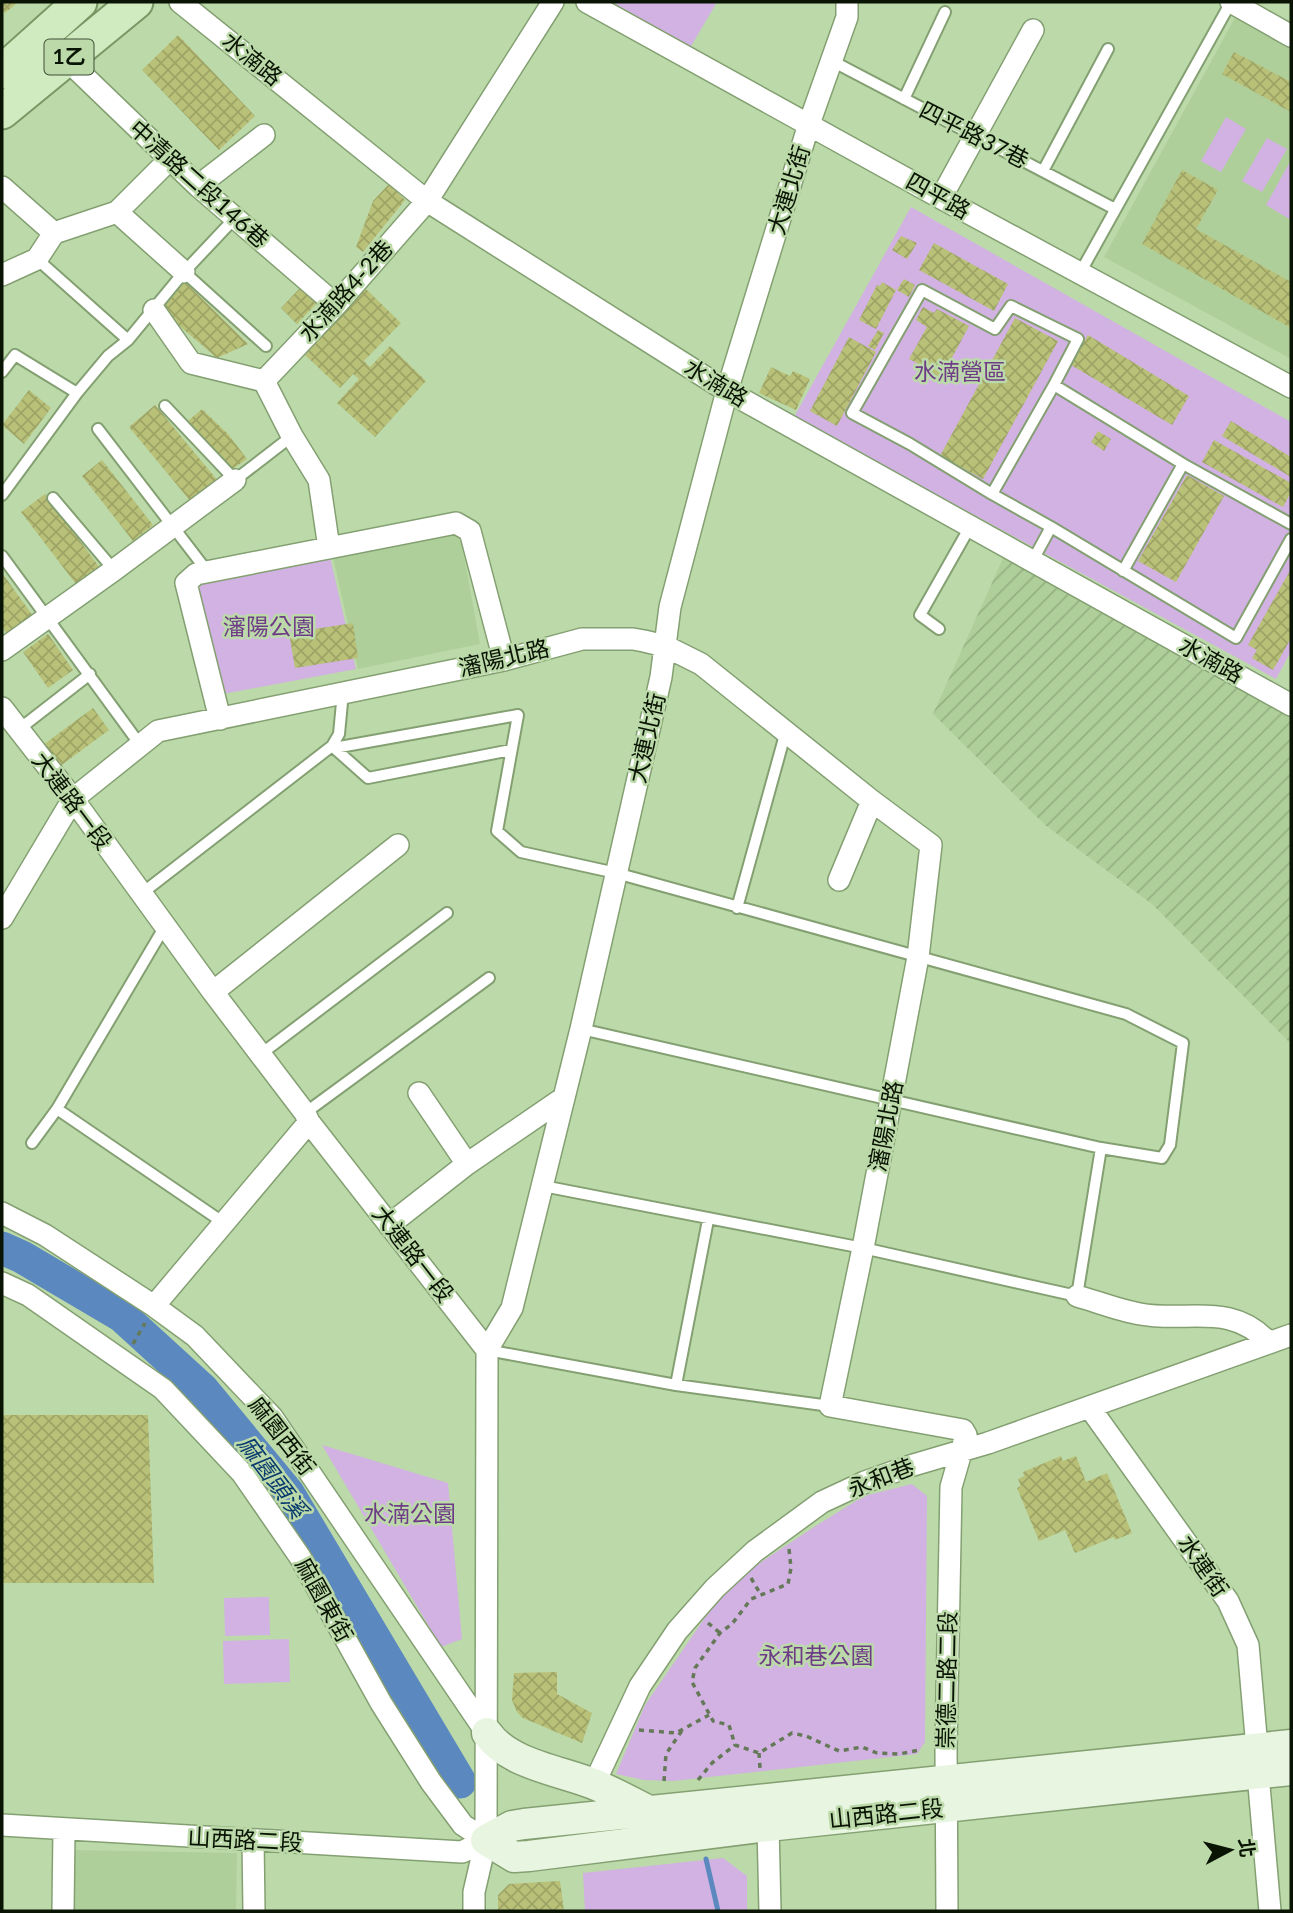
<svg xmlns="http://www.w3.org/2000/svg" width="1293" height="1913" viewBox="0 0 1293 1913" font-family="Lato,'Noto Sans TC',sans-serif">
	<defs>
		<pattern id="industrial-furrows" width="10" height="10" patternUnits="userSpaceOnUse" patternTransform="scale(1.75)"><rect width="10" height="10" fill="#aecf99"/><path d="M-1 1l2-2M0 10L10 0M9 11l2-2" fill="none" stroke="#94b182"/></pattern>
		<pattern id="building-cross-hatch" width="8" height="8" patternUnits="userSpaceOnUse" patternTransform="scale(1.75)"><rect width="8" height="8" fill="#b9c077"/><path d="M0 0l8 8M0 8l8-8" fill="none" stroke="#9ea465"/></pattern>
	</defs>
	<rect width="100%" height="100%" fill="#bcdaa9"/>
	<path fill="#aecf99" d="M 1237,14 L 1291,46 L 1291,359 L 1104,257 Z
		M 453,532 L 461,539 L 480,644 L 358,669 L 333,557 Z
		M 70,1850 L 237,1853 L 236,1911 L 69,1911 Z"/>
	<path fill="url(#industrial-furrows)" d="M 1004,556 L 1291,717 L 1291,1044 L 1152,904 L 1045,825 L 933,714 Z"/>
	<path fill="#d1b2e2" d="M 612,2 L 717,2 L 690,48 Z
		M 1226,117 L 1246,129 L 1221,172 L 1201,161 Z
		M 1267,138 L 1287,149 L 1262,192 L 1242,181 Z
		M 1291,160 L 1291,220 L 1266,205 Z
		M 911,207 L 1291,422 L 1291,651 L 1276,679 L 794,417 Z
		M 330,557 L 356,669 L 223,694 L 216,689 L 199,588 L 206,580 Z
		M 322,1445 L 448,1483 L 462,1639 L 441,1647 Z
		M 912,1484 L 927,1496 L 925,1742 L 917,1754 L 673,1781 L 644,1780 L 616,1774 L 645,1705 L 728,1584 L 814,1527 L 864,1496 Z
		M 269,1597 L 270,1635 L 225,1636 L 224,1598 Z
		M 289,1639 L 290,1682 L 224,1684 L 223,1641 Z
		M 723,1858 L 747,1876 L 747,1911 L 585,1911 L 583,1873 Z"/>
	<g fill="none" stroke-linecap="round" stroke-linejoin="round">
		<path stroke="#5b89bf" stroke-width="5" d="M 706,1859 L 718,1911"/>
		<path stroke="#5b89bf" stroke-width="33" d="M 2,1248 L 22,1257 L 122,1316 L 203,1390 L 288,1493 L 460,1782"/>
	</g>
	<path fill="url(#building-cross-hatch)" d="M 2,2 L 18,2 L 5,13 L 2,9 Z
		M 178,35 L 255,116 L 219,150 L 142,70 Z
		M 1234,52 L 1291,82 L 1291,112 L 1222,74 Z
		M 1182,170 L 1218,190 L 1196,229 L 1291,282 L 1291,328 L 1142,244 Z
		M 389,184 L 405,200 L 363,252 L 356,247 L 373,201 Z
		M 901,236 L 917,243 L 907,259 L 892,250 Z
		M 934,243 L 1008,284 L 994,311 L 919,270 Z
		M 904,279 L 915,285 L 909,297 L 897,290 Z
		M 185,282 L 248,344 L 217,358 L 161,310 Z
		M 882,282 L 896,290 L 876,329 L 859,320 L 877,285 L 880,286 Z
		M 301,287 L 317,303 L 297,324 L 281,308 Z
		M 365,288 L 401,323 L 364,361 L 370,367 L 390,346 L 426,381 L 375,437 L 337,403 L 359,379 L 353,374 L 340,388 L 305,355 Z
		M 923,307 L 934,313 L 937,309 L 969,326 L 941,378 L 930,372 L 928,376 L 920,372 L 923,366 L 909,359 L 927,327 L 916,320 Z
		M 1015,318 L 1058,341 L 983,479 L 940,456 Z
		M 878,330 L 884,333 L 875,350 L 868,346 Z
		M 1088,335 L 1189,396 L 1172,425 L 1071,365 Z
		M 849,337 L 876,352 L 837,426 L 810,411 Z
		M 771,367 L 790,376 L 793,371 L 810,379 L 796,410 L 759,393 Z
		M 29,390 L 51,408 L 24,444 L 2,425 Z
		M 155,405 L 218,481 L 192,503 L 129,427 Z
		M 202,409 L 228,434 L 247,459 L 231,470 L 188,421 Z
		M 1231,421 L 1291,457 L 1291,477 L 1222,436 Z
		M 1098,431 L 1111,439 L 1104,451 L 1091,442 Z
		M 1214,440 L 1291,483 L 1291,492 L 1283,507 L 1202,462 Z
		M 102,460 L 153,525 L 133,541 L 82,476 Z
		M 1187,475 L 1224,496 L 1176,582 L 1138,561 Z
		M 45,494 L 100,568 L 79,588 L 21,512 Z
		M 1291,569 L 1291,638 L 1273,670 L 1252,658 L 1257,650 L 1248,645 Z
		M 2,573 L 33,616 L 7,634 L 2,627 Z
		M 353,623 L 358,658 L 295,668 L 289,633 Z
		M 48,634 L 73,670 L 48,688 L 23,652 Z
		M 93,708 L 109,730 L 59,767 L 43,745 Z
		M 2,1415 L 148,1415 L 154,1583 L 2,1583 Z
		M 1061,1456 L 1063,1461 L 1076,1456 L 1086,1482 L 1107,1473 L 1132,1533 L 1115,1540 L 1114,1537 L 1075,1553 L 1065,1530 L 1039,1541 L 1017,1488 L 1021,1486 L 1018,1479 L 1024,1476 L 1023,1472 Z
		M 557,1672 L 557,1694 L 592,1713 L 582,1743 L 523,1718 L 517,1712 L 512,1700 L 514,1673 Z
		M 560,1881 L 564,1911 L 498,1911 L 498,1895 L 509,1884 Z"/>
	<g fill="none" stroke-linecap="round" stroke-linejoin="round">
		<defs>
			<path id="lane" d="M 832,61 L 1115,209
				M 904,99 L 945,12
				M 1043,171 L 1108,49
				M 37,259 L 128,340
				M 184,272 L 266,346
				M 1080,273 L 1231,2
				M 2,372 L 15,355 L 77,393
				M 165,406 L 235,480 L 292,436
				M 98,429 L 207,571
				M 992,494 L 910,444 L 852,413 L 922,290 L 995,329 L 1011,306 L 1078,339 L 1054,385
				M 2,495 L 77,393 L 108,356 L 128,340 L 184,272 L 234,219
				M 53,498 L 114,570
				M 1051,527 L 992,494 L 1054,385 L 1183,464 L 1291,524
				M 2,556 L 141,746
				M 1033,560 L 1051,527 L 1236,638 L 1291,539
				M 1123,571 L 1183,464
				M 939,629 L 920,615 L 971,525
				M 18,730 L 90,674
				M 332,746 L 368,778 L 511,750
				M 334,748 L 518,715 L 497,831 L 521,852 L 616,873 L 1126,1014 L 1183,1043 L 1170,1145 L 1162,1158 L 1101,1148 L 581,1029
				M 141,894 L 332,746 L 339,734 L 343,692
				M 737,908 L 786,731
				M 165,926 L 57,1109 L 224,1223
				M 261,1054 L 447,913
				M 305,1113 L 489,978
				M 32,1143 L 57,1109
				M 543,1186 L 863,1248 L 1077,1296 L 1101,1148
				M 487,1350 L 676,1385 L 830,1406
				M 676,1385 L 708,1220"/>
			<path id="street" d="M 180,2 L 427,201 L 727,391 L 1291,705
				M 587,2 L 941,198 L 1291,387
				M 1231,2 L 1291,36
				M 66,59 L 198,186 L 336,305
				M 198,186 L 264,135
				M 2,187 L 54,233
				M 941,198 L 1033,30
				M 117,212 L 184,272
				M 2,275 L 37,259 L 54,233 L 117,212 L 169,160
				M 154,310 L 191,363 L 264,381 L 292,436 L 319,480 L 329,548
				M 264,381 L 336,305 L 427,201 L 553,2
				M 2,650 L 114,570 L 235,480
				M 2,708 L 73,799 L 213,992 L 305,1113 L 309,1122 L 487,1350 L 486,1840 L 474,1892 L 474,1911
				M 220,719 L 186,583 L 196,574 L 456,523 L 470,531 L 504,660
				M 839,880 L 872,801
				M 2,918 L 73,799 L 158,731 L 504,660 L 582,639 L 633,639 L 644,641 L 665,646 L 701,664 L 872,801 L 931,845 L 918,957 L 863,1248 L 830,1406 L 963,1430 L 966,1435 L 951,1487 L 946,1747 L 947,1911
				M 213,992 L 398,845
				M 419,1093 L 467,1164
				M 2,1213 L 45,1235 L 154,1306 L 195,1336 L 272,1417 L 486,1732
				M 389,1225 L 467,1164 L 562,1099
				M 2,1283 L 28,1295 L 163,1389 L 242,1473 L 300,1557 L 381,1703 L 431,1782 L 463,1825 L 486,1840
				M 1077,1296 C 1098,1302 1119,1310 1140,1314 C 1187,1323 1231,1301 1269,1343
				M 154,1306 L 309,1122
				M 487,1350 L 512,1308 L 581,1029 L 661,677 L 670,607 L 727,391 L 809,124 L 847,17 L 847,2
				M 1090,1408 L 1228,1601 L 1248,1645 L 1257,1748
				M 1258,1774 L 1270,1911
				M 594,1784 L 640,1686 L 677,1631 L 715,1588 L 755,1551 L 822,1502 L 865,1482 L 910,1466 L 988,1443 L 1291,1335
				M 2,1825 L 462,1852 L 486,1840
				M 768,1826 L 770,1911
				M 253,1840 L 254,1911
				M 63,1911 L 64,1830"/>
			<path id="secondary" d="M 487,1733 C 509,1765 563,1771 596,1785 C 615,1793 633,1803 651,1812
				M 486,1840 L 514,1857 L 529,1856 L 768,1826 L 1291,1770
				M 486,1840 L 512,1826 L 524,1824 L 1291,1745"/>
			<path id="primary" d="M 2,72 L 80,2
				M 2,112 L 136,2"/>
		</defs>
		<use href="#lane" stroke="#84a072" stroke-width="14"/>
		<use href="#street" stroke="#84a072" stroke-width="24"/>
		<use href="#secondary" stroke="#84a072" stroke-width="33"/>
		<use href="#primary" stroke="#789764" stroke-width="37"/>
		<path stroke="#657958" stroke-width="3.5" stroke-dasharray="5 5" stroke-linecap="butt" d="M 133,1344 L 145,1323
			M 789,1549 L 791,1568 L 788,1584 L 751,1599 L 732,1624 L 720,1633 L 695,1668 L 692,1682 L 713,1721 L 729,1725 L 735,1745 L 759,1753 L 792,1733 L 806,1736 L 839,1751 L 862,1747 L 877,1753 L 899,1754 L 920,1750
			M 751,1578 L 761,1595
			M 708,1623 L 720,1633
			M 639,1730 L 676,1733 L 709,1715
			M 759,1753 L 760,1768
			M 698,1780 L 712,1763 L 735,1745
			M 664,1781 L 666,1754 L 683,1729"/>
		<use href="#lane" stroke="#fff" stroke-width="10"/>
		<use href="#street" stroke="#fff" stroke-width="21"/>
		<use href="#secondary" stroke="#e8f5e0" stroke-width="30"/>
		<use href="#primary" stroke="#d1ebc1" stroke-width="33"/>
	</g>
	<g text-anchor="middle" stroke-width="5" stroke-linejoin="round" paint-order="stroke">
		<rect fill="#bcdaa9" stroke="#3f4f36" stroke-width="2" x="44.5" y="39.5" width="49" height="35" rx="5"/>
		<g font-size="21" font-weight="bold" fill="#0a1404">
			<text x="69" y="64">1乙</text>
		</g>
		<g font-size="23" fill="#0a1404" stroke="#bcdaa9">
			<text transform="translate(252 59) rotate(39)" y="8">水湳路</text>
			<text transform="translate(974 135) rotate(27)" y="8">四平路37巷</text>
			<text transform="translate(199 184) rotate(42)" y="8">中清路二段146巷</text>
			<text transform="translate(789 190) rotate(-73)" y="8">大連北街</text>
			<text transform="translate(938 196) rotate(29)" y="8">四平路</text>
			<text transform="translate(346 291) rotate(-48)" y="8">水湳路4-2巷</text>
			<text transform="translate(716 383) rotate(31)" y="8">水湳路</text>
			<text transform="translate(504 658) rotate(-13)" y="8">瀋陽北路</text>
			<text transform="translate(1211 660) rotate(29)" y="8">水湳路</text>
			<text transform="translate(647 738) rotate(-77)" y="8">大連北街</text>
			<text transform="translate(72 801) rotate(53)" y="8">大連路一段</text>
			<text transform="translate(886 1126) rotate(-79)" y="8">瀋陽北路</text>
			<text transform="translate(413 1254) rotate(52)" y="8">大連路一段</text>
			<text transform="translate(282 1436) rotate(52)" y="8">麻園西街</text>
			<text transform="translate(881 1478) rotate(-21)" y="8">永和巷</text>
			<text transform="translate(1203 1566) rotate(55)" y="8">水連街</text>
			<text transform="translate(324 1600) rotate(61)" y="8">麻園東街</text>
			<text transform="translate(947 1680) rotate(-89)" y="8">崇德二路二段</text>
			<text transform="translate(886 1814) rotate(-6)" y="8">山西路二段</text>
			<text transform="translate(245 1840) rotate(3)" y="8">山西路二段</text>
		</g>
		<g font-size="23" fill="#6e3c87" stroke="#bcdaa9">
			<text x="960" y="380">水湳營區</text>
			<text x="269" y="635">瀋陽公園</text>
			<text x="410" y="1522">水湳公園</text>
			<text x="816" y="1664">永和巷公園</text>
		</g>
		<g font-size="24" font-style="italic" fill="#093b6e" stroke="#bcdaa9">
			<text transform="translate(272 1477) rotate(53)" y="8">麻園頭溪</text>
		</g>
	</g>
	<rect width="1293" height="1913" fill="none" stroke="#0a1404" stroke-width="7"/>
	<g transform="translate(1230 1850) rotate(83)" stroke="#bcdaa9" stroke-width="5" paint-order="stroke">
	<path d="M0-5L12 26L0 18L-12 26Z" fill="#0a1404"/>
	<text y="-10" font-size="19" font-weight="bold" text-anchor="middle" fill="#0a1404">北</text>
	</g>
</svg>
